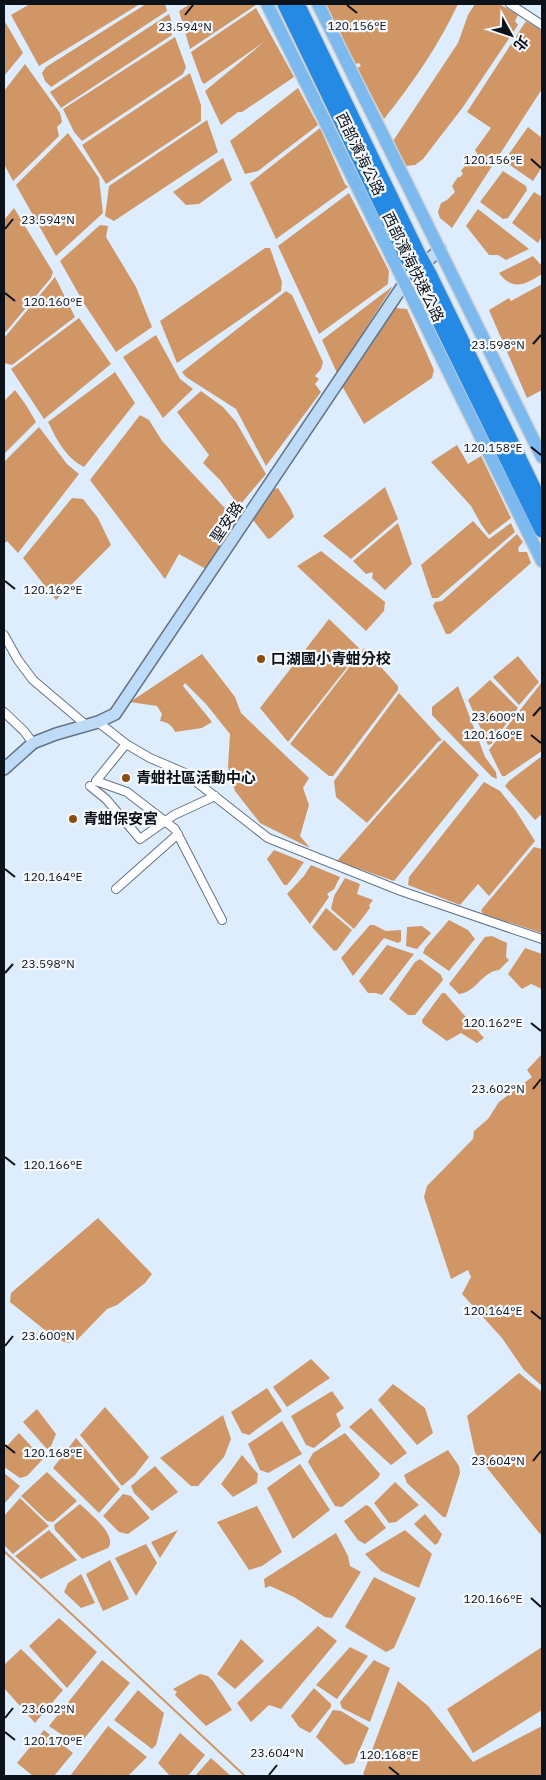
<svg xmlns="http://www.w3.org/2000/svg" width="546" height="1780" viewBox="0 0 546 1780" font-family="'IBM Plex Sans','Noto Sans TC',sans-serif">
	<rect width="100%" height="100%" fill="#ddedfd"/>
	<path fill="#d09665" d="M 30,4 L 140,4 L 39,66 L 11,15 Z
		M 146,4 L 165,4 L 167,11 L 51,87 L 45,81 L 42,73 L 46,67 Z
		M 190,4 L 255,4 L 256,5 L 190,49 L 179,11 Z
		M 325,4 L 458,4 C 439,45 412,84 384,119 L 357,68 L 361,66 L 359,63 L 355,64 Z
		M 475,4 L 499,4 L 518,15 L 515,21 L 518,25 L 463,107 L 423,159 L 415,165 L 405,166 L 393,141 L 458,43 L 468,15 Z
		M 256,8 L 294,77 L 242,112 L 238,112 L 221,125 L 205,91 L 264,42 L 204,84 L 202,82 L 191,52 Z
		M 169,14 L 174,29 L 170,29 L 172,35 L 61,108 L 50,92 Z
		M 4,20 L 23,53 L 4,76 Z
		M 526,21 L 542,31 L 542,89 L 452,228 L 440,218 L 438,212 L 441,203 L 447,200 L 455,192 L 452,186 L 458,177 L 460,177 L 463,174 L 461,171 L 470,159 L 479,157 L 475,150 L 491,128 L 467,112 Z
		M 175,37 L 186,67 L 183,74 L 82,141 L 74,132 L 63,109 Z
		M 25,64 L 60,113 L 62,122 L 57,127 L 59,136 L 13,181 L 4,164 L 4,91 Z
		M 190,73 L 201,105 L 201,121 L 106,184 L 82,145 Z
		M 298,88 L 318,125 L 258,171 L 245,174 L 230,141 Z
		M 207,120 L 218,152 L 114,221 L 105,216 L 109,186 Z
		M 528,127 L 542,138 L 542,167 L 533,181 L 504,161 Z
		M 320,128 L 345,184 L 348,187 L 276,239 L 250,183 Z
		M 68,133 L 99,178 L 103,213 L 56,256 L 16,185 Z
		M 223,158 L 232,180 L 199,204 L 186,205 L 173,192 Z
		M 503,171 L 526,186 L 527,190 L 508,218 L 503,219 L 480,202 Z
		M 534,192 L 542,197 L 542,236 L 538,243 L 512,223 Z
		M 349,193 L 389,271 L 388,284 L 319,334 L 278,246 Z
		M 14,208 L 53,272 L 51,278 L 4,334 L 4,220 Z
		M 478,209 L 529,249 L 506,260 L 498,255 L 489,255 L 466,226 Z
		M 100,225 L 108,226 L 106,237 L 136,287 L 152,327 L 116,352 L 85,305 L 60,261 Z
		M 265,248 L 270,248 L 282,282 L 281,291 L 177,363 L 160,321 Z
		M 533,256 L 542,266 L 542,274 C 526,284 513,292 499,273 Z
		M 55,277 L 75,317 L 12,365 L 4,363 L 4,338 Z
		M 542,284 L 542,390 L 527,398 L 489,310 L 509,298 L 511,301 Z
		M 393,286 L 337,373 L 322,340 Z
		M 286,291 L 292,295 L 323,362 L 321,369 L 315,376 L 319,379 L 315,384 L 321,392 L 266,466 L 236,409 L 186,377 L 182,372 Z
		M 395,308 L 407,309 L 434,370 L 432,378 L 364,424 L 342,386 Z
		M 79,318 L 111,364 L 44,419 L 11,369 Z
		M 156,335 L 180,379 L 193,389 L 163,418 L 123,357 Z
		M 115,372 L 135,403 L 84,467 C 65,457 57,440 48,422 Z
		M 15,390 L 26,405 L 36,422 L 4,454 L 4,401 Z
		M 201,391 L 223,407 L 236,422 L 266,474 L 239,506 L 220,480 L 203,463 L 209,455 L 177,412 Z
		M 140,415 L 149,420 L 162,441 L 236,520 L 206,569 L 179,554 L 165,579 L 90,480 Z
		M 39,427 L 67,464 L 79,474 L 18,553 L 7,541 L 4,544 L 4,539 L 6,539 L 4,537 L 4,462 Z
		M 457,445 L 468,464 L 481,456 L 511,518 L 489,535 L 481,524 L 471,506 L 431,462 Z
		M 385,487 L 398,519 L 351,559 L 323,536 Z
		M 278,488 L 291,509 L 294,517 L 271,538 L 268,539 L 253,520 L 274,489 Z
		M 72,498 L 83,499 L 98,518 L 111,545 L 56,600 L 23,558 Z
		M 473,521 L 489,539 L 511,523 L 515,532 L 438,598 L 432,598 L 421,565 Z
		M 398,523 L 412,564 L 385,590 L 372,578 L 373,572 L 366,574 L 353,561 Z
		M 517,534 L 523,542 L 518,548 L 519,552 L 527,552 L 531,563 L 450,634 L 446,634 L 433,606 L 435,602 L 442,601 Z
		M 321,551 L 385,602 L 384,611 L 366,631 L 297,566 Z
		M 329,619 L 361,650 L 288,742 L 260,708 Z
		M 364,648 L 398,686 L 398,690 L 333,776 L 329,776 L 290,744 Z
		M 202,654 L 235,697 L 241,713 L 309,778 L 303,788 L 309,805 L 300,836 L 310,848 L 260,823 L 235,791 L 228,767 L 230,734 L 206,704 L 185,683 L 183,686 L 212,722 L 202,728 L 175,732 C 172,725 167,722 160,721 L 162,714 L 157,706 L 130,702 Z
		M 518,656 L 539,682 L 519,705 L 493,677 Z
		M 490,680 L 518,708 L 491,744 L 488,745 L 468,700 Z
		M 542,682 L 542,751 L 505,776 L 502,776 L 489,750 Z
		M 458,686 L 485,757 L 496,772 L 497,779 L 492,777 L 432,715 L 432,707 Z
		M 399,693 L 442,740 L 438,742 L 367,823 L 336,797 L 334,781 Z
		M 444,740 L 479,775 L 394,881 L 337,861 Z
		M 542,756 L 542,814 L 535,820 L 505,786 L 509,781 Z
		M 484,782 L 500,791 L 516,811 L 535,841 L 489,896 L 478,884 L 460,905 L 408,885 L 409,877 Z
		M 534,847 L 542,849 L 542,933 L 483,914 L 481,910 Z
		M 274,850 L 304,862 L 295,875 L 287,885 L 284,885 L 267,859 Z
		M 311,865 L 340,877 L 334,889 L 327,894 L 329,897 L 310,924 L 287,894 L 304,876 Z
		M 345,878 L 360,884 L 357,894 L 373,900 L 369,905 L 370,908 L 354,929 L 331,909 L 334,896 Z
		M 326,908 L 352,930 L 337,950 L 334,951 L 312,927 Z
		M 449,920 L 468,930 L 475,939 L 449,971 L 423,953 L 425,948 Z
		M 370,925 L 374,925 L 386,931 L 401,930 L 401,941 L 398,943 L 384,938 L 353,976 L 341,958 Z
		M 422,926 L 431,933 L 417,949 L 406,946 L 407,927 Z
		M 492,936 L 507,943 L 506,957 L 509,960 L 499,970 C 483,971 475,993 459,994 L 449,984 L 485,937 Z
		M 387,945 L 414,954 L 382,995 L 376,993 L 368,993 L 359,981 Z
		M 525,948 L 542,954 L 542,989 L 531,984 L 522,989 L 508,974 Z
		M 420,959 L 441,975 L 443,980 L 415,1015 L 408,1015 L 389,999 L 415,962 Z
		M 442,993 L 445,993 L 484,1038 L 477,1043 L 461,1033 L 447,1041 L 423,1024 L 422,1020 Z
		M 542,1054 L 542,1386 L 524,1370 L 502,1338 L 462,1294 L 471,1277 L 468,1270 L 451,1279 L 424,1197 L 427,1186 L 473,1139 L 474,1131 L 488,1119 L 499,1102 L 532,1077 L 527,1070 Z
		M 98,1218 L 152,1274 L 145,1283 L 117,1305 L 107,1309 L 77,1340 L 68,1343 L 56,1339 L 10,1302 L 11,1293 Z
		M 311,1359 L 330,1378 L 287,1407 L 273,1387 Z
		M 519,1373 L 542,1392 L 542,1532 L 540,1534 L 475,1453 L 467,1416 Z
		M 393,1384 L 425,1408 L 433,1433 L 417,1445 L 378,1400 Z
		M 267,1388 L 282,1411 L 249,1435 L 242,1433 L 231,1412 Z
		M 332,1391 L 344,1408 L 336,1414 L 341,1426 L 314,1448 L 306,1445 L 291,1416 Z
		M 105,1407 L 149,1457 L 135,1475 L 122,1486 L 80,1435 Z
		M 371,1408 L 407,1453 L 391,1465 L 349,1427 Z
		M 37,1409 L 56,1434 L 51,1446 L 47,1449 L 23,1422 Z
		M 223,1415 L 231,1439 L 224,1457 L 198,1486 L 191,1486 L 160,1458 Z
		M 282,1421 L 302,1454 L 268,1473 L 260,1470 L 248,1444 Z
		M 19,1433 L 43,1459 L 27,1476 L 20,1478 L 4,1467 L 4,1449 Z
		M 345,1433 L 380,1474 L 378,1478 L 342,1507 L 335,1506 L 308,1462 L 313,1453 Z
		M 76,1438 L 120,1489 L 99,1513 L 53,1468 Z
		M 448,1450 L 459,1466 L 460,1473 L 446,1517 L 443,1517 L 407,1483 L 404,1475 Z
		M 242,1455 L 258,1474 L 257,1483 L 233,1497 L 221,1484 Z
		M 300,1464 L 330,1510 L 293,1539 L 267,1488 Z
		M 155,1466 L 178,1492 L 152,1511 L 134,1493 L 131,1486 Z
		M 47,1472 L 77,1501 L 53,1522 L 47,1521 L 21,1496 Z
		M 4,1473 L 20,1486 L 4,1504 Z
		M 395,1482 L 419,1505 L 396,1522 L 389,1523 L 374,1503 Z
		M 123,1494 L 131,1496 L 150,1518 L 128,1534 L 119,1532 L 103,1516 Z
		M 20,1498 L 49,1526 L 13,1554 L 4,1545 L 4,1516 Z
		M 80,1504 C 89,1513 118,1535 108,1548 L 82,1559 L 55,1530 L 54,1525 Z
		M 366,1505 L 370,1507 L 386,1528 L 365,1544 L 358,1540 L 344,1521 Z
		M 257,1506 L 282,1552 L 262,1566 L 249,1570 L 217,1522 Z
		M 425,1514 L 442,1534 L 438,1543 L 435,1545 L 414,1524 Z
		M 49,1530 L 77,1560 L 41,1579 L 15,1556 Z
		M 178,1530 L 160,1558 L 151,1542 Z
		M 405,1530 L 432,1554 L 419,1588 L 381,1571 L 365,1554 Z
		M 336,1533 L 348,1556 L 350,1566 L 361,1572 L 332,1618 L 325,1617 L 294,1597 L 270,1586 L 265,1588 L 264,1579 Z
		M 146,1544 L 157,1563 L 136,1596 L 115,1558 Z
		M 110,1560 L 129,1599 L 103,1611 L 86,1574 Z
		M 81,1574 L 95,1603 L 81,1608 L 64,1592 L 68,1583 Z
		M 374,1577 L 416,1598 L 394,1648 L 386,1652 L 345,1627 Z
		M 59,1618 L 97,1652 L 67,1688 L 29,1646 Z
		M 318,1626 L 337,1641 L 281,1709 L 269,1705 L 251,1722 L 237,1703 Z
		M 241,1639 L 264,1661 L 235,1689 L 217,1674 Z
		M 350,1647 L 368,1656 L 337,1699 L 316,1685 Z
		M 542,1647 L 542,1710 L 473,1753 L 447,1709 Z
		M 21,1649 L 63,1690 L 35,1723 L 4,1688 L 4,1665 Z
		M 102,1660 L 130,1683 L 78,1746 L 49,1726 Z
		M 374,1660 L 390,1668 L 370,1722 L 342,1708 L 340,1702 Z
		M 200,1674 L 208,1676 L 213,1681 L 232,1710 L 206,1726 L 175,1695 L 177,1692 L 173,1689 Z
		M 398,1681 L 428,1706 L 473,1762 L 542,1726 L 542,1776 L 366,1776 L 363,1774 Z
		M 314,1688 L 331,1704 L 331,1707 L 310,1733 L 299,1727 L 291,1716 Z
		M 138,1690 L 164,1713 L 156,1745 L 152,1749 L 114,1720 Z
		M 333,1710 L 341,1711 L 369,1728 L 354,1763 L 345,1765 L 316,1737 Z
		M 108,1726 L 147,1757 L 128,1776 L 70,1776 Z
		M 44,1730 L 73,1753 L 54,1776 L 33,1776 L 17,1763 Z
		M 180,1733 L 205,1755 L 188,1776 L 170,1776 L 158,1763 Z
		M 211,1758 L 231,1776 L 195,1776 Z"/>
	<g fill="none" stroke-linecap="round" stroke-linejoin="round">
		<path stroke="#d09665" stroke-width="2" d="M 4,1551 L 245,1776"/>
		<defs>
			<path id="street" d="M 510,4 L 542,25
				M 4,635 L 18,660 L 33,680 L 86,725
				M 4,712 L 24,731 L 33,743
				M 98,722 L 126,744 L 150,758 L 185,773 L 268,838 L 401,891 L 542,939
				M 126,744 L 96,781 L 127,792 L 175,829 L 222,920
				M 90,786 L 106,799 L 140,839 L 174,815 L 215,796
				M 116,889 L 178,834"/>
			<path id="secondary" d="M 4,769 L 33,743 L 56,734 L 98,722 L 115,714 L 406,281 L 440,249"/>
			<path id="primary" d="M 267,4 L 542,561
				M 318,4 L 542,457"/>
			<path id="highway" d="M 285,4 L 408,259
				M 297,4 L 418,254
				M 429,274 L 542,506
				M 420,281 L 542,530"/>
		</defs>
		<use href="#street" stroke="#647487" stroke-width="10"/>
		<use href="#secondary" stroke="#647487" stroke-width="14"/>
		<use href="#primary" stroke="#ced0d1" stroke-width="15"/>
		<use href="#highway" stroke="#ced0d1" stroke-width="18"/>
		<use href="#street" stroke="#fff" stroke-width="8"/>
		<use href="#secondary" stroke="#bedcf7" stroke-width="11"/>
		<use href="#primary" stroke="#7cb9ef" stroke-width="12"/>
		<use href="#highway" stroke="#258ae4" stroke-width="15"/>
		<defs>
			<path id="highway-bridge" d="M 418,254 L 429,274
				M 408,259 L 420,281"/>
		</defs>
		<use href="#highway-bridge" stroke="#ced0d1" stroke-width="18" stroke-linecap="butt"/>
		<use href="#highway-bridge" stroke="#258ae4" stroke-width="15"/>
	</g>
	<path fill="none" stroke="#0c1219" stroke-width="2" d="M 347,5 L 357,13M 185,15 L 193,5M 531,159 L 541,168M 5,229 L 13,219M 5,293 L 15,301M 533,344 L 541,335M 531,447 L 541,455M 5,581 L 15,589M 533,716 L 541,707M 531,735 L 541,743M 5,869 L 15,877M 5,973 L 13,964M 531,1023 L 541,1031M 533,1089 L 541,1079M 5,1157 L 15,1165M 531,1311 L 541,1319M 5,1346 L 13,1336M 5,1445 L 15,1453M 533,1461 L 541,1451M 531,1598 L 541,1607M 5,1718 L 13,1708M 5,1732 L 15,1740M 389,1767 L 399,1775M 269,1775 L 277,1765"/>
	<g fill="#8b4e0d" stroke="#f5f8fd" stroke-width="2">
		<circle cx="261" cy="659" r="5"/>
		<circle cx="126" cy="778" r="5"/>
		<circle cx="73" cy="819" r="5"/>
	</g>
	<g text-anchor="middle" stroke-width="4.5" stroke-linejoin="round" paint-order="stroke">
		<g font-size="15" fill="#0c1219" stroke="#f5f8fd">
			<text transform="translate(360 154) rotate(64)" y="5">西部濱海公路</text>
			<text transform="translate(413 267) rotate(64)" y="5">西部濱海快速公路</text>
			<text transform="translate(227 522) rotate(-56)" y="5">聖安路</text>
		</g>
		<g font-size="15" font-weight="bold" fill="#0c1219" stroke="#f5f8fd" text-anchor="start">
			<text x="271" y="664">口湖國小青蚶分校</text>
			<text x="136" y="783">青蚶社區活動中心</text>
			<text x="83" y="824">青蚶保安宮</text>
		</g>
	</g>
	<g font-size="12" text-anchor="middle" fill="#0c1219" stroke="#f5f8fd" stroke-width="4.5" stroke-linejoin="round" paint-order="stroke">
		<text x="357" y="30">120.156°E</text>
		<text x="185" y="31">23.594°N</text>
		<text x="493" y="164">120.156°E</text>
		<text x="48" y="224">23.594°N</text>
		<text x="53" y="306">120.160°E</text>
		<text x="498" y="349">23.598°N</text>
		<text x="493" y="452">120.158°E</text>
		<text x="53" y="594">120.162°E</text>
		<text x="498" y="721">23.600°N</text>
		<text x="493" y="739">120.160°E</text>
		<text x="53" y="881">120.164°E</text>
		<text x="48" y="968">23.598°N</text>
		<text x="493" y="1027">120.162°E</text>
		<text x="498" y="1093">23.602°N</text>
		<text x="53" y="1169">120.166°E</text>
		<text x="493" y="1315">120.164°E</text>
		<text x="48" y="1340">23.600°N</text>
		<text x="53" y="1457">120.168°E</text>
		<text x="498" y="1465">23.604°N</text>
		<text x="493" y="1603">120.166°E</text>
		<text x="48" y="1713">23.602°N</text>
		<text x="53" y="1745">120.170°E</text>
		<text x="277" y="1757">23.604°N</text>
		<text x="389" y="1759">120.168°E</text>
	</g>
	<rect width="546" height="1780" fill="none" stroke="#0c1219" stroke-width="10"/>
	<g transform="translate(511 35) rotate(130)" stroke="#f5f8fd" stroke-width="4" paint-order="stroke">
	<path d="M0-4L9 19L0 12L-9 19Z" fill="#0c1219"/>
	<text y="-8" font-size="14" font-weight="bold" text-anchor="middle" fill="#0c1219">北</text>
	</g>
</svg>
